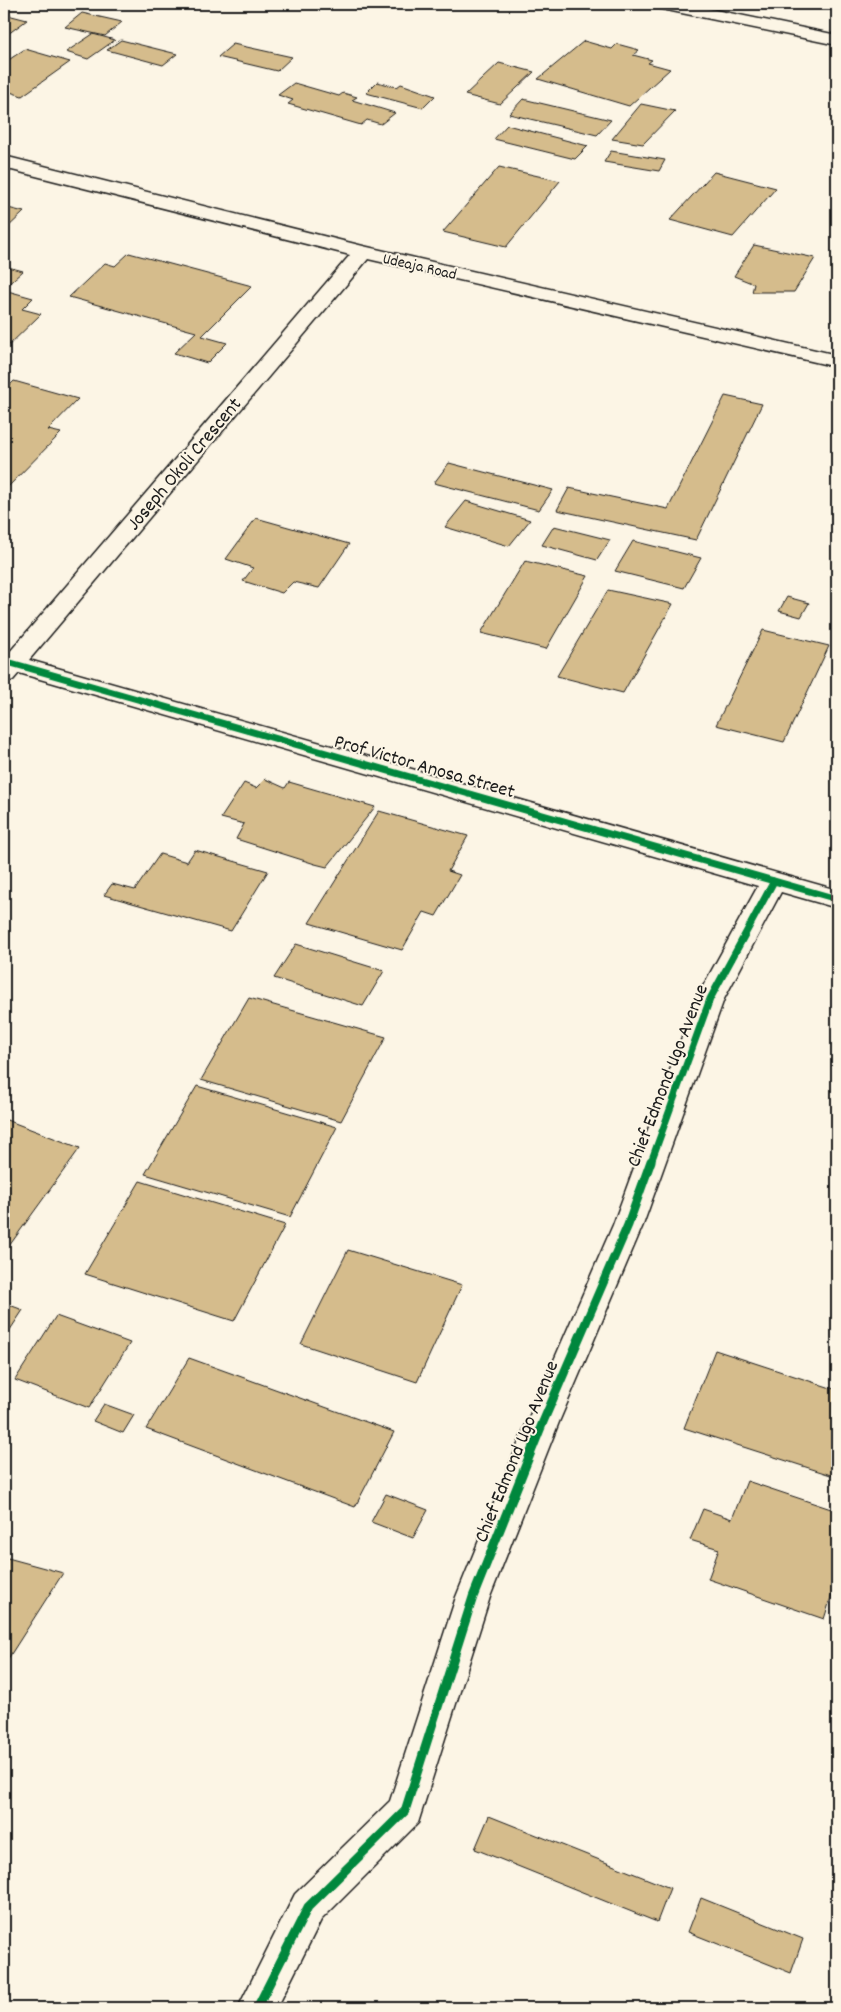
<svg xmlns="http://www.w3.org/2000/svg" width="841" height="2012" viewBox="0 0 841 2012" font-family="Dekko,sans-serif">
	<rect width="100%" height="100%" fill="#fcf5e5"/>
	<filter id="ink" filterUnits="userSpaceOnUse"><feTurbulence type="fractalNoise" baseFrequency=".02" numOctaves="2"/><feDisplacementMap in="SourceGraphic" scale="10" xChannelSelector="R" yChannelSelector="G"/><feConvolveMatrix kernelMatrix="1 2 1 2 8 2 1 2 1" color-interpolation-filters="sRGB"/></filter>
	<g filter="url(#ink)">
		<path fill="#d5bc8c" stroke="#1c1c1c" d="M 82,13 L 122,22 L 105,36 L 65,27 Z
			M 4,14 L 27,20 L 4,37 Z
			M 93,34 L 115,40 L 88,59 L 66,52 Z
			M 121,40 L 177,54 L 163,65 L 107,50 Z
			M 584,41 L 612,49 L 617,44 L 639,50 L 633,55 L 652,60 L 648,63 L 670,69 L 629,106 L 538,79 Z
			M 233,44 L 292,57 L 277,71 L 218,57 Z
			M 25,49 L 70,62 L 22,96 L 4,90 L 4,63 Z
			M 499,63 L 534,72 L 500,104 L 465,95 Z
			M 377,82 L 397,87 L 401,84 L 435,96 L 423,108 L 366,93 Z
			M 294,83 L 339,96 L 343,93 L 357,97 L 352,100 L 395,113 L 381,124 L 367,120 L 361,125 L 288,104 L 293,100 L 278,95 Z
			M 523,99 L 611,120 L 597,135 L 509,114 Z
			M 641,104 L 675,111 L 643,144 L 612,139 Z
			M 507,125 L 588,146 L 575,159 L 494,139 Z
			M 611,151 L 665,160 L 659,171 L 604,162 Z
			M 499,167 L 560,181 L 506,247 L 443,232 Z
			M 714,172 L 776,188 L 733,237 L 670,220 Z
			M 4,207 L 24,212 L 4,231 Z
			M 754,245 L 815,258 L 794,292 L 752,292 L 754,284 L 734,276 Z
			M 129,253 L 252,286 L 202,336 L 227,343 L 207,363 L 174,353 L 196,332 L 69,297 L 105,263 L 115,266 Z
			M 4,266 L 23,271 L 4,288 Z
			M 4,290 L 33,298 L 22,309 L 41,314 L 4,350 Z
			M 14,381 L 78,399 L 48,430 L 61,433 L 4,491 L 4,391 Z
			M 725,396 L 762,404 L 696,540 L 557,510 L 569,488 L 668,509 Z
			M 449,463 L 553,490 L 539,510 L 434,483 Z
			M 466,501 L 530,520 L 509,546 L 445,527 Z
			M 256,518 L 349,544 L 319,588 L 293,582 L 282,593 L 243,581 L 253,568 L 226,559 Z
			M 554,526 L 610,540 L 597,560 L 542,545 Z
			M 633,541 L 701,558 L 684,588 L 615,571 Z
			M 525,561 L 588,576 L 546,649 L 481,633 Z
			M 608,590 L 673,604 L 623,693 L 557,676 Z
			M 787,597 L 809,603 L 801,617 L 779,611 Z
			M 763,630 L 829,646 L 784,742 L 716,725 Z
			M 265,779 L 285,788 L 289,782 L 375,807 L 327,867 L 315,864 L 236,839 L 244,824 L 221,818 L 244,783 L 256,788 Z
			M 379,811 L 468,836 L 448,871 L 460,875 L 436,916 L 424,912 L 402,950 L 309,923 Z
			M 195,850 L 268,871 L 231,931 L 104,895 L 112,884 L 135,890 L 160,854 L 187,862 Z
			M 296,944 L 384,971 L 363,1006 L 274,978 Z
			M 249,998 L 386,1037 L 341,1121 L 201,1080 Z
			M 197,1086 L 337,1127 L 290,1217 L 145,1174 Z
			M 4,1119 L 80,1148 L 4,1253 Z
			M 140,1181 L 285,1225 L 234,1321 L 85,1274 Z
			M 348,1250 L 462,1285 L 417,1382 L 301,1344 Z
			M 4,1303 L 23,1310 L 4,1339 Z
			M 56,1316 L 130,1343 L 89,1408 L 15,1380 Z
			M 715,1350 L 837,1390 L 837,1477 L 684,1428 Z
			M 189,1358 L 394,1432 L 355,1507 L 146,1429 Z
			M 104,1404 L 134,1415 L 123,1433 L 93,1421 Z
			M 747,1481 L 837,1511 L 837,1579 L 824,1619 L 708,1579 L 719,1549 L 690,1540 L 703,1509 L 732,1519 Z
			M 386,1494 L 428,1510 L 413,1538 L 371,1522 Z
			M 4,1557 L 63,1573 L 4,1665 Z
			M 489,1816 L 670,1888 L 657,1922 L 475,1849 Z
			M 701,1898 L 803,1939 L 791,1973 L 688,1932 Z"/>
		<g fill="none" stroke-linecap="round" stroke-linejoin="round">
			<defs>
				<path id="minor" d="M 653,4 L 686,4 L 837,35 L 837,45 L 662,9 L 656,8 Z
					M 4,156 L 363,246 L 837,355 L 837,367 L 368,259 L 29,660 L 837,890 L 837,908 L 781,892 L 724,999 L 643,1225 L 559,1422 L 490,1597 L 418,1823 L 321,1920 L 277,2008 L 238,2008 L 295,1894 L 390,1801 L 456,1597 L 527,1422 L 613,1225 L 696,999 L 758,886 L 19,673 L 13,680 L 4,683 L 4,653 L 8,654 L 350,255 L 4,168 Z"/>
			</defs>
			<use href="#minor" stroke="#1c1c1c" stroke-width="3"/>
			<use href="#minor" fill="#fcf5e5" fill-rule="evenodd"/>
			<defs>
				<path id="cycleway-far1" d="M 4,661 L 837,899
					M 651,1162 L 710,999 L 774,881"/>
				<path id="cycleway" d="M 257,2008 L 308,1907 L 405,1811 L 473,1597 L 543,1422 L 628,1225 L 651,1161"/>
			</defs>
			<use href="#cycleway-far1" stroke="#fcf5e5" stroke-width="10"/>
			<use href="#cycleway" stroke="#fcf5e5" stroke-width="12"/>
			<use href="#cycleway-far1" stroke="#00873e" stroke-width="7"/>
			<use href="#cycleway" stroke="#00873e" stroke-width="9"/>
		</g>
	</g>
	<g text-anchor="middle" stroke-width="4" stroke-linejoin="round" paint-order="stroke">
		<g font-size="16" fill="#1c1c1c" stroke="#fcf5e5">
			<text transform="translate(420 265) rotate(13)" y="6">Udeaja Road</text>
		</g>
		<g font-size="20" fill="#1c1c1c" stroke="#fcf5e5">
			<text transform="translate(183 463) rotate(-50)" y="7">Joseph Okoli Crescent</text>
			<text transform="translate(425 765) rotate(16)" y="7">Prof Victor Anosa Street</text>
			<text transform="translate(666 1075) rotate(-69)" y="7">Chief Edmond Ugo Avenue</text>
			<text transform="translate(515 1451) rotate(-68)" y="7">Chief Edmond Ugo Avenue</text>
		</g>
	</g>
	<rect width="841" height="2012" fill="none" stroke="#fcf5e5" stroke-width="20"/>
	<rect x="10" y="10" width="821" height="1992" fill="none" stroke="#1c1c1c" stroke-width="2" filter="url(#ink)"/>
</svg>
